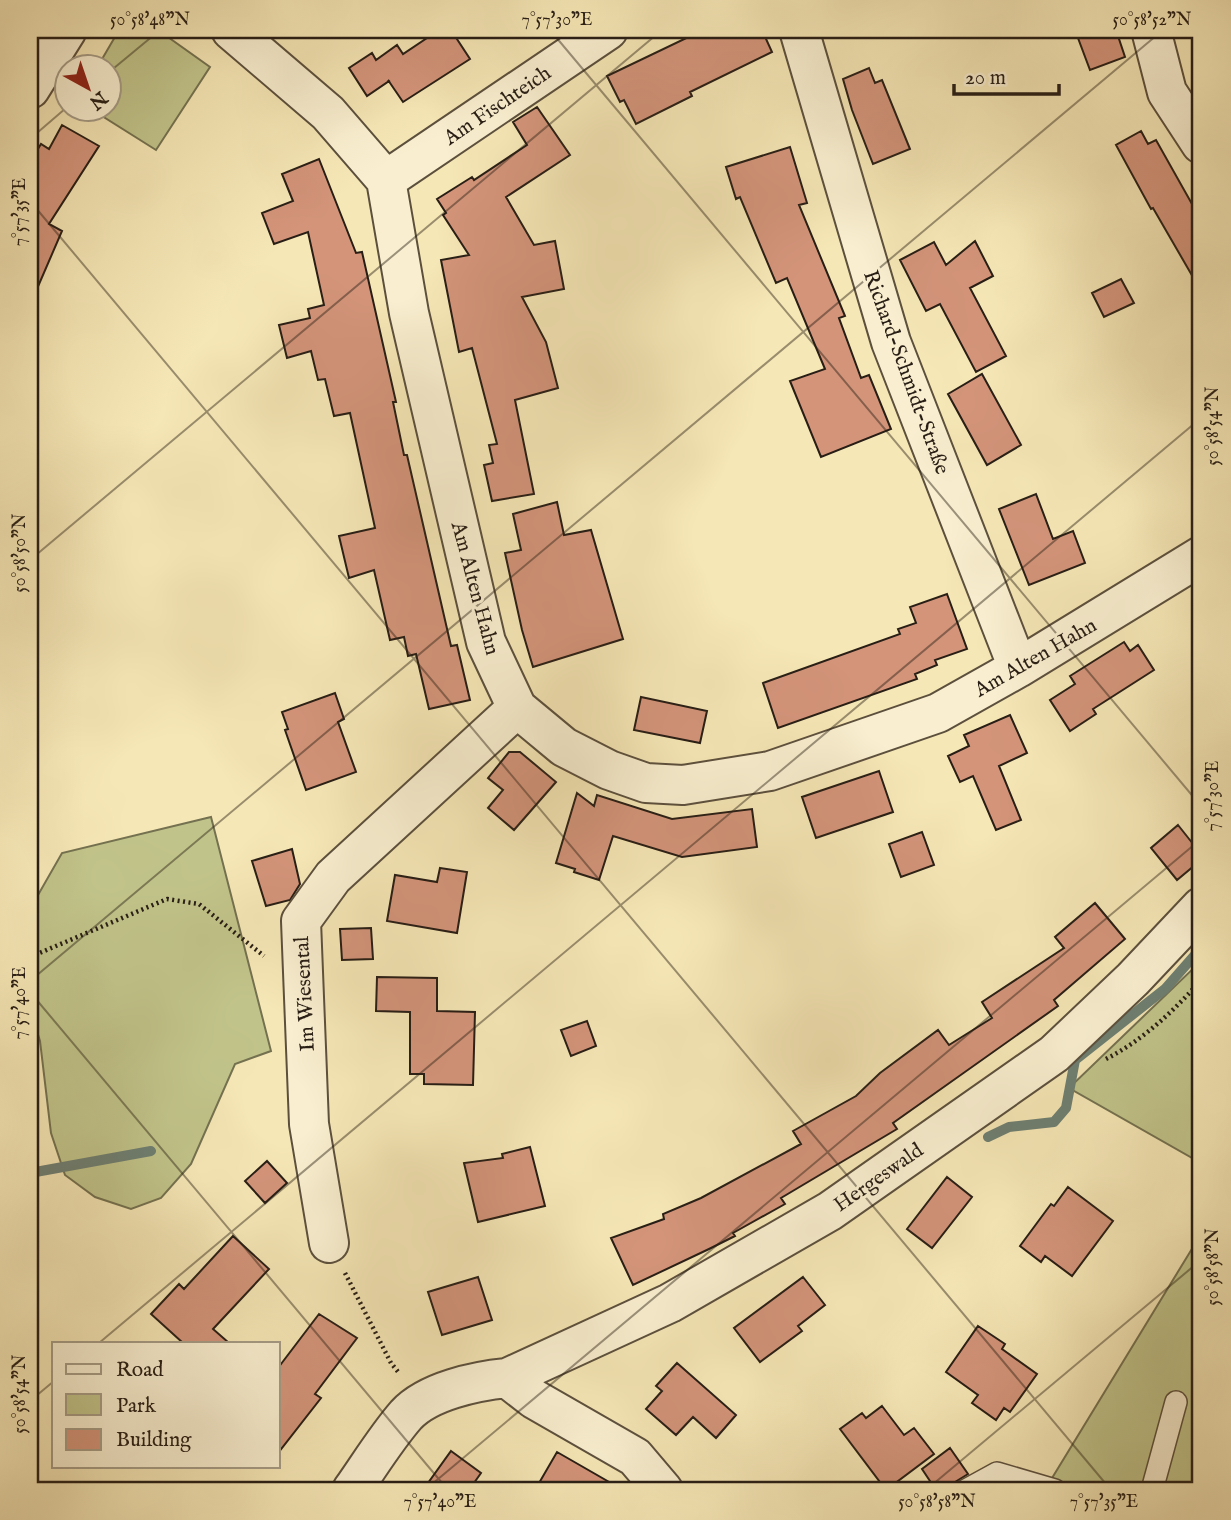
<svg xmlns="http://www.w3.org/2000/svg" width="1231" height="1520" viewBox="0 0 1231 1520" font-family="'IM FELL English',serif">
	<rect width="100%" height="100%" fill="#f6e7b6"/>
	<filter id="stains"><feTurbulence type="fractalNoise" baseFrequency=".00286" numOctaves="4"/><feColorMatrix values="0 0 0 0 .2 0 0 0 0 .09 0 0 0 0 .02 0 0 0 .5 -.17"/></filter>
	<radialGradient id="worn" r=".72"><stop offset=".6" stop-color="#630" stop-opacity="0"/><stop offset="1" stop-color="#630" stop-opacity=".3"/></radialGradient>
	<path fill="#c1c48a" stroke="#747150" stroke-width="2" d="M 119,30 L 158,30 L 210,67 L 156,150 L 91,109 L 108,108 L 108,66 L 98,66 Z
		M 211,817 L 271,1051 L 235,1064 L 191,1164 L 161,1198 L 131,1209 L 95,1197 L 65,1175 L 51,1133 L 40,1041 L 30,1009 L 30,909 L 62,853 Z
		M 1201,961 L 1201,1163 L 1069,1088 Z
		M 1201,1234 L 1201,1490 L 1036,1490 L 1049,1483 Z"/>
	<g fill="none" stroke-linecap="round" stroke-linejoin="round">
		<path stroke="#6e7f72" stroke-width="10" d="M 988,1137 L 1009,1127 L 1054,1122 L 1066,1108 L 1075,1060 L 1165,989 L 1201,948
			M 30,1173 L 151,1151"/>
	</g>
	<path fill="#d3947a" stroke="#281e15" stroke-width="2" d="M 439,30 L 451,30 L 470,59 L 403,102 L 388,80 L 389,81 L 367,96 L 349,68 L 372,53 L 376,60 L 397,45 L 403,54 Z
		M 703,30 L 762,30 L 772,52 L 690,92 L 692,96 L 636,124 L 624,100 L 620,102 L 607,76 Z
		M 1075,30 L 1116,30 L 1125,57 L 1090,70 Z
		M 869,68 L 875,83 L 882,80 L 910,149 L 873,164 L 852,110 L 843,79 Z
		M 537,107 L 570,155 L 506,197 L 534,245 L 555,241 L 564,289 L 522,297 L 546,342 L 558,388 L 515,400 L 534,494 L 492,501 L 484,465 L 493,463 L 489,445 L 497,444 L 472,348 L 459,352 L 441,260 L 469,255 L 443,215 L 446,213 L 437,199 L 472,177 L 474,180 L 527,145 L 513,122 Z
		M 62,125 L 99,146 L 49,224 L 62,231 L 30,305 L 30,162 L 41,144 L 49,149 Z
		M 1141,131 L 1148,144 L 1156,140 L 1201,220 L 1201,291 L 1153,208 L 1151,209 L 1116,145 Z
		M 790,147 L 807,203 L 799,205 L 845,316 L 839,318 L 861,378 L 869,375 L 891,429 L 821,457 L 790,381 L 825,369 L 787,278 L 776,283 L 740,197 L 736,199 L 726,167 Z
		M 319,159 L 356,253 L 362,252 L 396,402 L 393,402 L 404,455 L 407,455 L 451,646 L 457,645 L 470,700 L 429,709 L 416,654 L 408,656 L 404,637 L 390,640 L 374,570 L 349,578 L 339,536 L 375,528 L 350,413 L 334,416 L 325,379 L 318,380 L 311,351 L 287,358 L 279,325 L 310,318 L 308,309 L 324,305 L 308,232 L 274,244 L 262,213 L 293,201 L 282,174 Z
		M 975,241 L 993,276 L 970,288 L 1006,356 L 976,372 L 940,304 L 926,311 L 900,260 L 934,242 L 946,265 Z
		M 1121,279 L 1134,303 L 1104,317 L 1092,293 Z
		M 982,374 L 1021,445 L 987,465 L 948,394 Z
		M 1036,494 L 1053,539 L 1073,531 L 1085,563 L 1029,585 L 999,509 Z
		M 557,502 L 564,535 L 591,530 L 623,639 L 533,667 L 522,630 L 505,553 L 521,550 L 513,514 Z
		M 947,594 L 967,649 L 935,660 L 937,665 L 915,674 L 917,679 L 778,728 L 763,683 L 900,634 L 898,629 L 916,623 L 910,607 Z
		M 1124,642 L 1130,651 L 1138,645 L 1154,670 L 1093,709 L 1096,714 L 1070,731 L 1050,700 L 1075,684 L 1070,676 Z
		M 335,693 L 344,719 L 338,722 L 356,772 L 306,790 L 285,730 L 288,729 L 282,712 Z
		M 641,697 L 707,711 L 700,743 L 634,730 Z
		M 1010,715 L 1027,753 L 999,766 L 1021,820 L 996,830 L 973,776 L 960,782 L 948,756 L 969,746 L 964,735 Z
		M 509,752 L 520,752 L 556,782 L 514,830 L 488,808 L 503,790 L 488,778 Z
		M 879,771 L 893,812 L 816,838 L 802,797 Z
		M 577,793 L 594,806 L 597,795 L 672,819 L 752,809 L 757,847 L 682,857 L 613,836 L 599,880 L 574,872 L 575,869 L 556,863 Z
		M 1178,825 L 1201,854 L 1201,860 L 1177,880 L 1151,848 Z
		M 922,832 L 934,865 L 901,877 L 889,844 Z
		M 292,849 L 300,884 L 290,900 L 266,906 L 252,861 Z
		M 440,868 L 467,872 L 457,933 L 387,921 L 395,875 L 437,882 Z
		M 1095,903 L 1125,939 L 1054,1000 L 1058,1006 L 893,1123 L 897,1129 L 781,1198 L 785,1204 L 733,1233 L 735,1236 L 709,1249 L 633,1285 L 611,1238 L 664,1219 L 663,1214 L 701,1198 L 801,1144 L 793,1131 L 856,1096 L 880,1073 L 938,1030 L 949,1045 L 992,1018 L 982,1002 L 1064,948 L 1055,937 Z
		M 371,928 L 373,959 L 342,960 L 340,929 Z
		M 377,977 L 437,978 L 437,1011 L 475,1012 L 473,1085 L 424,1084 L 424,1074 L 410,1074 L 410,1012 L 376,1011 Z
		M 587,1021 L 596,1046 L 571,1056 L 561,1030 Z
		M 530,1147 L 545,1206 L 478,1222 L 464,1163 L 503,1158 L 502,1154 Z
		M 267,1161 L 287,1183 L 265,1203 L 245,1181 Z
		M 947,1177 L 972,1197 L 932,1248 L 907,1229 Z
		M 1068,1187 L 1113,1221 L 1072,1276 L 1045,1256 L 1041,1262 L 1020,1246 L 1051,1204 L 1054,1206 Z
		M 233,1236 L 269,1269 L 213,1329 L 229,1343 L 183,1343 L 151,1314 L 179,1284 L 184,1289 Z
		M 478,1277 L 492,1320 L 442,1335 L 428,1292 Z
		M 803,1277 L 825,1305 L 798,1326 L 802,1331 L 760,1362 L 734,1328 Z
		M 319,1314 L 357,1338 L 315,1394 L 321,1398 L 278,1453 L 278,1368 Z
		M 978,1326 L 1005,1344 L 1002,1349 L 1037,1374 L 1010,1412 L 1004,1408 L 996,1420 L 972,1403 L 978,1395 L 946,1372 Z
		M 677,1363 L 736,1415 L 716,1438 L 693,1417 L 676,1435 L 646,1409 L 662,1391 L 656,1386 Z
		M 882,1406 L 904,1435 L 914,1428 L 934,1454 L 886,1490 L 840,1429 L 862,1413 L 866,1418 Z
		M 950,1448 L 968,1474 L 942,1490 L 936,1490 L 922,1469 Z
		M 451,1451 L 481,1473 L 469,1490 L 423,1490 Z
		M 557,1452 L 623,1490 L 535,1490 Z"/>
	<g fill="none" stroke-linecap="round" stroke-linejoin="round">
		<defs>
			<path id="lane" d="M 966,1490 L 997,1473 L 1055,1490
				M 1152,1490 L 1176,1402"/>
			<path id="street" d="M 231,30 L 328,113 L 386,180 L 409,313 L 486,642 L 517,708 L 564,747 L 609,770 L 646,783 L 683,785 L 770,771 L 938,713 L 1018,668 L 1201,556
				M 799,30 L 891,342 L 1018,668
				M 1151,30 L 1167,92 L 1201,144
				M 30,89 L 67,30
				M 386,180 L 608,30
				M 329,1243 L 309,1124 L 301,921 L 333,877 L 517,708
				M 507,1378 L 670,1303 L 830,1211 L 1054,1054 L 1133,979 L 1201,907
				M 352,1490 C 369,1466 386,1438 406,1415 C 428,1391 476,1381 507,1378 L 534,1399 L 635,1457 L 663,1490"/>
		</defs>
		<use href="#lane" stroke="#5c503d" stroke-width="24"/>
		<use href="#street" stroke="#5c503d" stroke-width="42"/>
		<path stroke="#281e15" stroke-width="4.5" stroke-dasharray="2 3.5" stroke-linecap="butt" d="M 30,957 L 167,899 L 199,904 L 264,956
			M 1106,1059 C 1143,1040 1174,1011 1201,980
			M 345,1273 L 391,1363 L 399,1373"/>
		<use href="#lane" stroke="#f9efd0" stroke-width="21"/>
		<use href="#street" stroke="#f9efd0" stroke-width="38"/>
	</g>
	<path fill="none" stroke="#281e15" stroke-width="2" stroke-opacity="0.45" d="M 550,30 L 1201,806M 108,73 L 160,30M 30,139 L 66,108M 30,201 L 1111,1490M 30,560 L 662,30M 30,981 L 1163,30M 30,992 L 448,1490M 99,1343 L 1201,418M 30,1401 L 54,1381M 425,1490 L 1201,839M 926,1490 L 1201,1260"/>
	<g text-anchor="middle" stroke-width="6" stroke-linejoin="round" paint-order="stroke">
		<g font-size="21" fill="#281e15" stroke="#f9efd0">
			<text transform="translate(497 105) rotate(-34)" y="7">Am Fischteich</text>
			<text transform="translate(907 372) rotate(70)" y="7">Richard-Schmidt-Straße</text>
			<text transform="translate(476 588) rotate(75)" y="7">Am Alten Hahn</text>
			<text transform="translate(1035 657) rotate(-30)" y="7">Am Alten Hahn</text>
			<text transform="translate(304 994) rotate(-93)" y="7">Im Wiesental</text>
			<text transform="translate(878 1177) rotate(-35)" y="7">Hergeswald</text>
		</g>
	</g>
	<rect width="1231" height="1520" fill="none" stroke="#f6e7b6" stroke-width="77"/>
	<rect x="52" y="1342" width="228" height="126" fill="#f9efd0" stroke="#a59b85" stroke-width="2"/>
	<rect x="66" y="1364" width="35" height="10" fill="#f9efd0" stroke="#a59b85" stroke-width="2"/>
	<text x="116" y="1376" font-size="21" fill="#281e15">Road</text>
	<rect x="66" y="1394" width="35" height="21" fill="#c1c48a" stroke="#a59b85" stroke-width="2"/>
	<text x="116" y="1412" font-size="21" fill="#281e15">Park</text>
	<rect x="66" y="1429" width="35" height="21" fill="#d3947a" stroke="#a59b85" stroke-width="2"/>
	<text x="116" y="1446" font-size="21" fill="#281e15">Building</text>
	<g transform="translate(88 88) rotate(140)"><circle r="33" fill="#f9efd0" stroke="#a59b85" stroke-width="2"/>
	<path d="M0-5L12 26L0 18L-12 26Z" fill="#8f2418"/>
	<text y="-10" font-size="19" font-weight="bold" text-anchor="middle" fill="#281e15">N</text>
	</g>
	<path d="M954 84v10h105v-10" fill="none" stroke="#281e15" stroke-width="3.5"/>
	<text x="965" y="84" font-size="21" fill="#281e15" stroke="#f9efd0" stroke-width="5" paint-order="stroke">20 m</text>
	<rect x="38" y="38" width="1154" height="1444" fill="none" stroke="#281e15" stroke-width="2.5"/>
	<g font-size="18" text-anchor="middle" fill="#281e15">
		<text x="150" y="25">50°58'48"N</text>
		<text x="557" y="25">7°57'30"E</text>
		<text x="1152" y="25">50°58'52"N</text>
		<text transform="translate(19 212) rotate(-90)" y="6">7°57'35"E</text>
		<text transform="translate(1212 426) rotate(-90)" y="6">50°58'54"N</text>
		<text transform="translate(19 553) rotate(-90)" y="6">50°58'50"N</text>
		<text transform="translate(1212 796) rotate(-90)" y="6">7°57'30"E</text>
		<text transform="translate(19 1003) rotate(-90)" y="6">7°57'40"E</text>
		<text transform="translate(1212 1267) rotate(-90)" y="6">50°58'58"N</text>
		<text transform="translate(19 1394) rotate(-90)" y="6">50°58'54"N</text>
		<text x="440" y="1507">7°57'40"E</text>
		<text x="937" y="1507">50°58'58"N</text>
		<text x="1104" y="1507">7°57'35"E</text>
	</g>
	<rect width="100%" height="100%" filter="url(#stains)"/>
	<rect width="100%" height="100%" fill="url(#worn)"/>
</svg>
